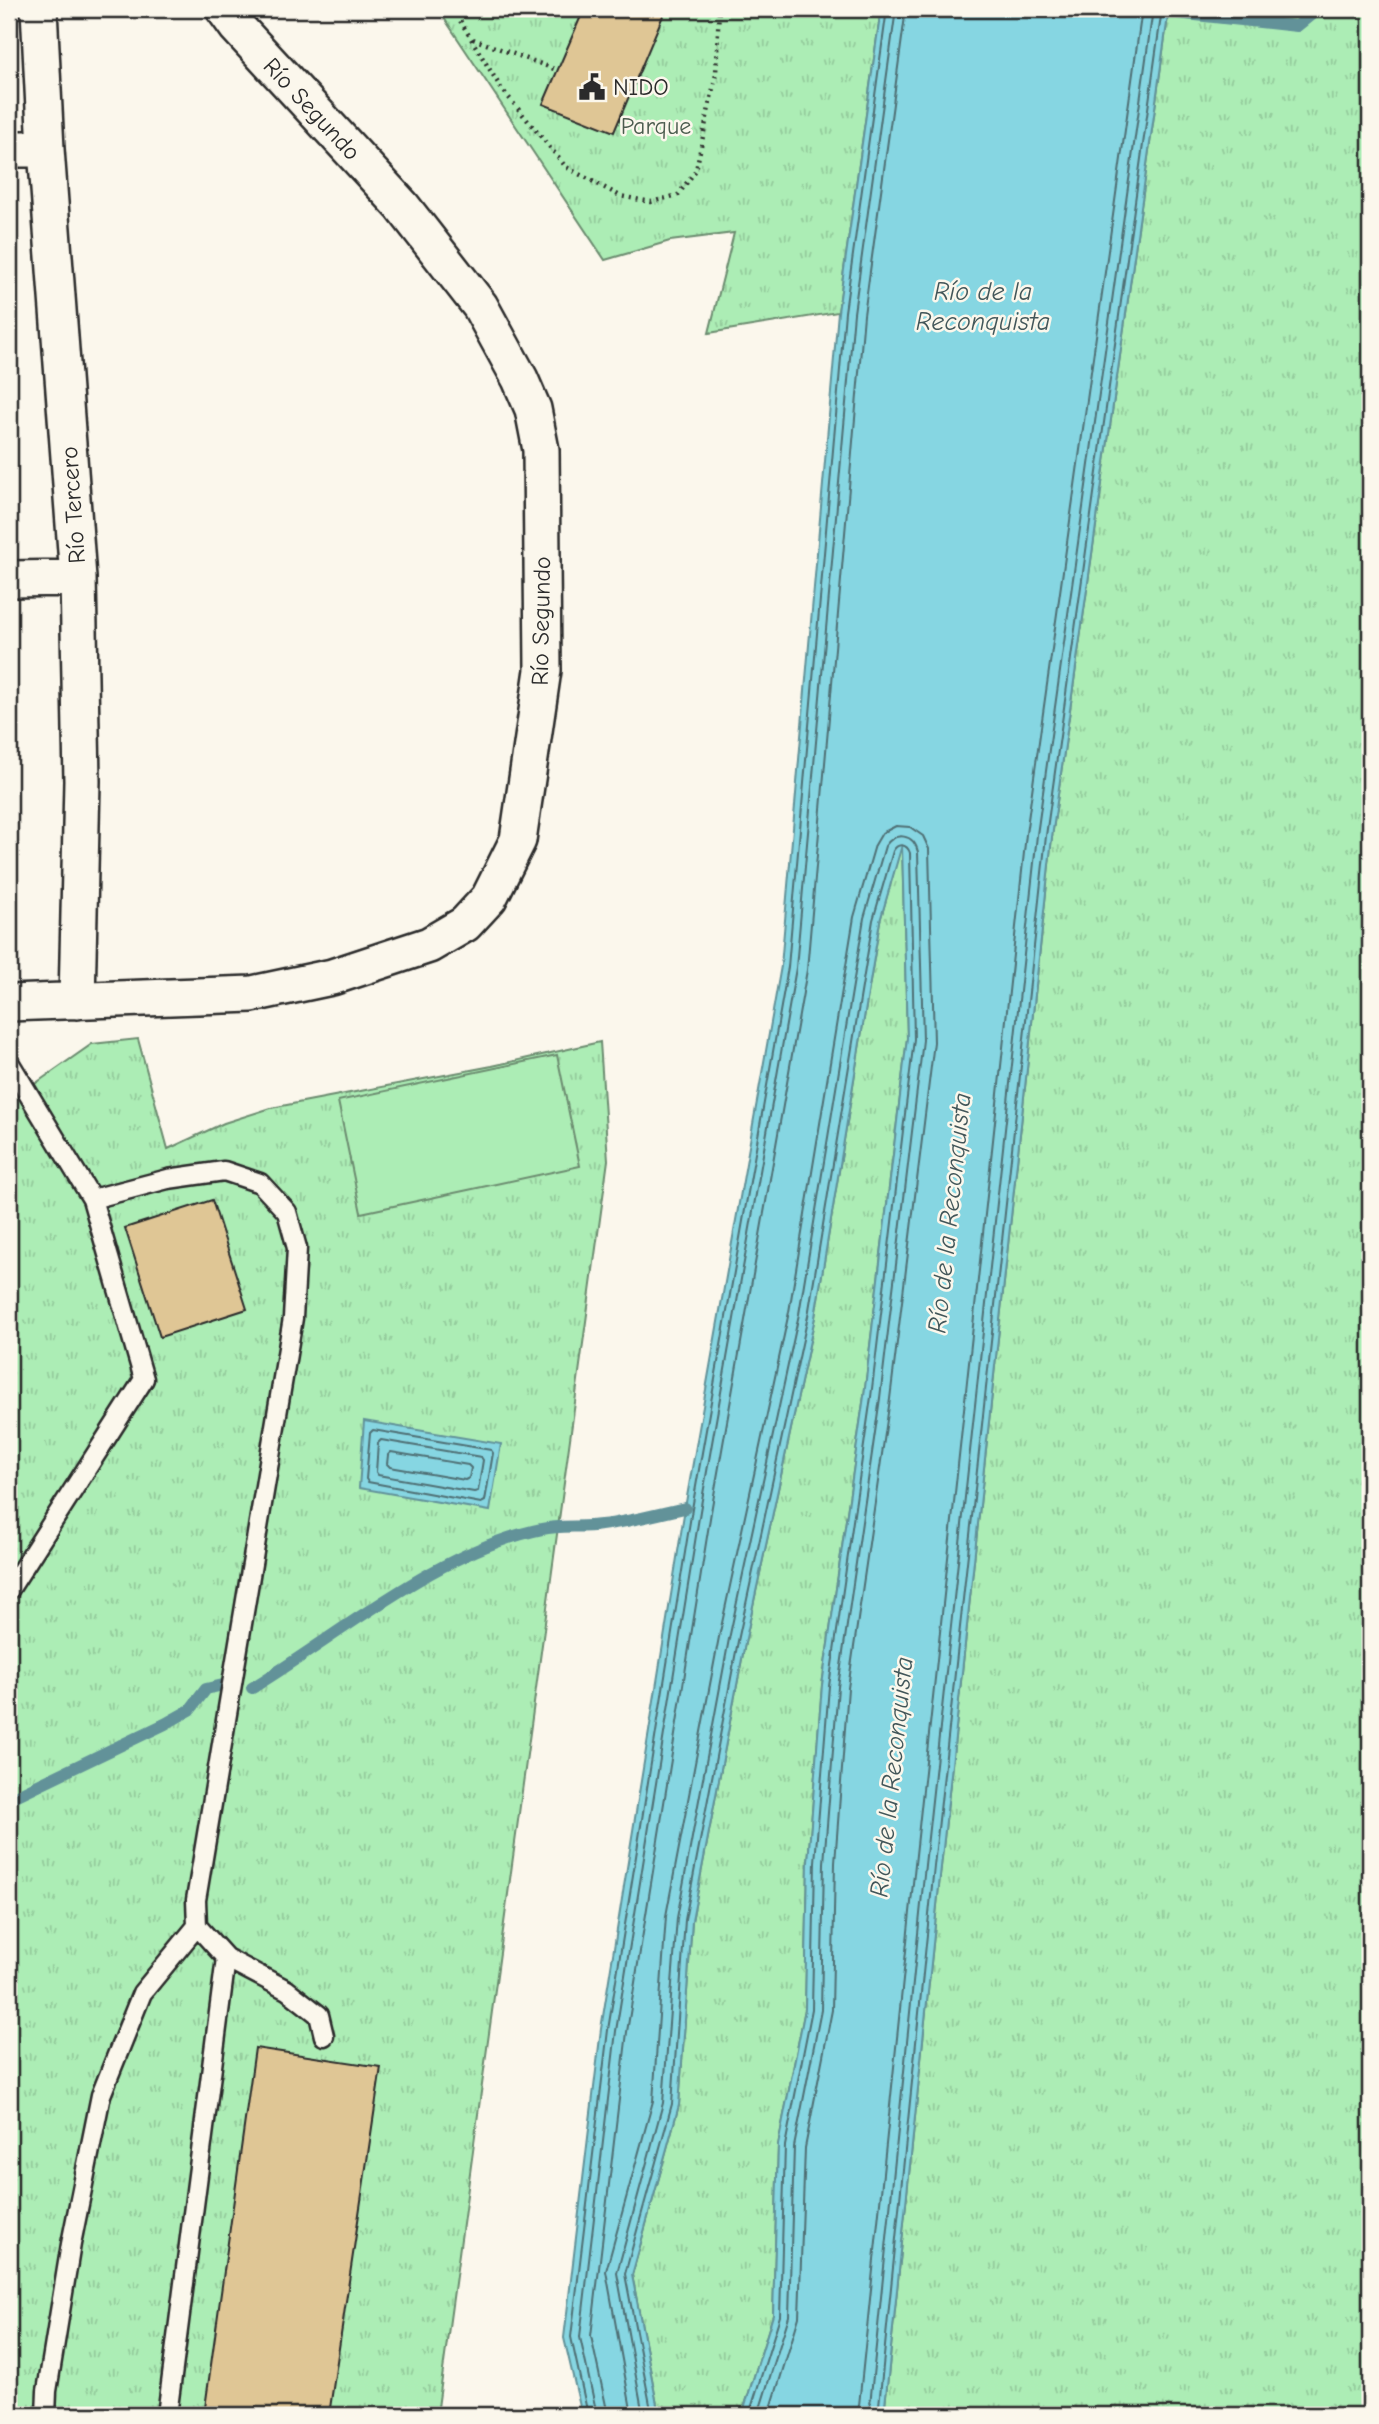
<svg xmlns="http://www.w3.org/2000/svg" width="1379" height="2424" viewBox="0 0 1379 2424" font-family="'Comic Neue',sans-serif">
	<defs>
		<pattern id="grass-tufts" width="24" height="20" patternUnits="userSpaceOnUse" patternTransform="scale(1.75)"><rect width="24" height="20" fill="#acedb5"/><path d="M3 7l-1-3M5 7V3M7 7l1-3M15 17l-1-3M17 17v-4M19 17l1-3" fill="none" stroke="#94cb9c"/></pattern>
	</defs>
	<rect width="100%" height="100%" fill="#fbf7ec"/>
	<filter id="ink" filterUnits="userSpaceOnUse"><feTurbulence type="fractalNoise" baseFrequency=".0143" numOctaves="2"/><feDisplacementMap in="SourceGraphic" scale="14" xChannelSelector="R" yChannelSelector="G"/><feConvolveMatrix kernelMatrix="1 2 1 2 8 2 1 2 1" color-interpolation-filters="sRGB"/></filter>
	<g filter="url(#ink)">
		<path fill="url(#grass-tufts)" stroke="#6c8c70" stroke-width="2" d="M 438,9 L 881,9 L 838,312 L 709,333 L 734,233 L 670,241 L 605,260 Z
			M 1169,9 L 1370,9 L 1370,2415 L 884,2415 L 941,1867 L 1052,837 Z
			M 902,842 L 907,1038 L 864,1396 L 822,1685 L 808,1862 L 805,2009 L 778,2145 L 773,2315 L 742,2415 L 659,2415 L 632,2275 L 679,2105 L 692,1921 L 745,1643 L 815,1317 L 880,921 Z
			M 138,1039 L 168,1149 L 224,1123 L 271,1108 L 492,1066 L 600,1042 L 608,1160 L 437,2415 L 9,2415 L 9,1102 L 92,1044 Z"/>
		<path fill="#acedb5" stroke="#6c8c70" stroke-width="2" d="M 557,1055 L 580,1166 L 361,1213 L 338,1101 Z"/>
		<path fill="#86d6e2" stroke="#629299" stroke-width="2" d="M 881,9 L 1169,9 L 1052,837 L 941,1867 L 884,2415 L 742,2415 L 773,2315 L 778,2145 L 805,2009 L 808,1862 L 822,1685 L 864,1396 L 907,1038 L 902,845 L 880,921 L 815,1317 L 745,1643 L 692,1921 L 679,2105 L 632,2275 L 659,2415 L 582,2415 L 564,2338 L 601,2029 L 685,1508 L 781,966 L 838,312 Z
			M 364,1421 L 501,1444 L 490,1511 L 359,1488 Z"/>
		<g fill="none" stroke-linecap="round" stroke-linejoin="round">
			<path stroke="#4f6f74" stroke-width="2" d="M 373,1430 L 491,1450 L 493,1453 L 485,1501 L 481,1503 L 368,1482 L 366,1479 L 370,1433 Z
				M 381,1440 L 481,1457 L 483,1460 L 478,1491 L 474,1492 L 378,1475 L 376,1472 L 378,1443 Z
				M 391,1452 L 468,1465 L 471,1468 L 469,1478 L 465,1480 L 390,1467 L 387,1464 L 388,1455 Z
				M 588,2415 L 571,2337 L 608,2030 L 692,1509 L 788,967 L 845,312 L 887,9
				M 597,2415 L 580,2337 L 616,2031 L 700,1511 L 796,968 L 854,313 L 896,9
				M 608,2415 L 591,2336 L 627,2032 L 711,1512 L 807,970 L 864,315 L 906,9
				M 632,2415 L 606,2271 L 653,2101 L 666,1916 L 719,1637 L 789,1312 L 854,917 L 875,845 L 882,833 L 896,826 L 910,827 L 923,836 L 929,849 L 934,1042 L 890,1399 L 848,1688 L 835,1863 L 832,2010 L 805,2148 L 799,2317 L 769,2415
				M 643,2415 L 617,2273 L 663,2103 L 677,1918 L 729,1639 L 799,1314 L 864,918 L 885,846 C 896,831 914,834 918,852 L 923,1040 L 880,1398 L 838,1687 L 824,1863 L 821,2010 L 794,2147 L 789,2316 L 758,2415
				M 652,2415 L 625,2274 L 672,2104 L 685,1920 L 738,1641 L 808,1316 L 873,920 L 893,851 C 898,842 907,844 910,853 L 914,1039 L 871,1397 L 829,1686 L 815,1862 L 812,2009 L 785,2146 L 780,2316 L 749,2415
				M 858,2415 L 915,1864 L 1026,834 L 1142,9
				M 869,2415 L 925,1865 L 1037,835 L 1153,9
				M 878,2415 L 934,1866 L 1046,836 L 1162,9"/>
			<path stroke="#629299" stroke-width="12" d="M 1168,12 L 1297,26 L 1318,9
				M 252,1688 C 341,1634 439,1550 542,1529 C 561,1525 582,1528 601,1525 C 629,1522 657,1514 685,1508
				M 9,1799 L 165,1724 L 190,1710 L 206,1689 L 223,1685"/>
		</g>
		<path fill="#dfc695" stroke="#2b2b2b" stroke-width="2" d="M 584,9 L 657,9 L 665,11 L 614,132 L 543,104 Z
			M 212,1200 L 247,1309 L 160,1337 L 125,1228 Z
			M 255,2048 L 381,2067 L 329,2415 L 204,2415 Z"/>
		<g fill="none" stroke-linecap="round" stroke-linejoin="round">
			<defs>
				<path id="service" d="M 9,1062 L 92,1199 L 144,1379 L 9,1590
					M 92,1199 L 168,1179 L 224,1171 L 260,1183 L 287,1212 L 297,1248 L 293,1318 L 196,1900 L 197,1926 L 226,1958 L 287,1990 L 319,2015 L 324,2036
					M 46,2415 L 47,2391 L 71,2244 L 101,2095 L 142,1993 L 197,1926
					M 167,2415 L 226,1958"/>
				<path id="minor" d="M 39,9 L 46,149 L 78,578 L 82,781 L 77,1001
					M 9,149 L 46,149
					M 9,579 L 78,578
					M 9,1003 L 252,994 L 332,977 L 429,945 L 465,924 L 489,898 L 518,840 L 543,670 L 541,450 L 533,409 L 520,379 L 480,306 L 402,206 L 237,27 L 224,9"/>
			</defs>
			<use href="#service" stroke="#2b2b2b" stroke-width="23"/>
			<use href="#minor" stroke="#2b2b2b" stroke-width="40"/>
			<path stroke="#2b2b2b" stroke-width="4.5" stroke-dasharray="2 5" stroke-linecap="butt" d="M 453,9 L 501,88 L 566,167 L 620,196 L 651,202 L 678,195 L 696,170 L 716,74 L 719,9
				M 473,39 L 557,70"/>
			<use href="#service" stroke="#fbf7ec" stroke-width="18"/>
			<use href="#minor" stroke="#fbf7ec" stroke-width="35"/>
		</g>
	</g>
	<defs>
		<symbol id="civic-bare" viewBox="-9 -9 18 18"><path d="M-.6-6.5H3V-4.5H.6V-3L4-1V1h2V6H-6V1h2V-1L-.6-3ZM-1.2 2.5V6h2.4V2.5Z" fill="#2b2b2b" stroke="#fbf7ec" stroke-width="2.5" paint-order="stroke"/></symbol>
	</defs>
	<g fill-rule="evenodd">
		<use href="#civic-bare" x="573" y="68" width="38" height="38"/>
	</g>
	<g text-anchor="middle" stroke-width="5" stroke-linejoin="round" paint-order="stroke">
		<g font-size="24" fill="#2b2b2b" stroke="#fbf7ec" text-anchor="start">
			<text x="613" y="95">NIDO</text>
		</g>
		<g font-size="24" fill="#2b2b2b" stroke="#fbf7ec">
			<text transform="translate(312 109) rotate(47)" y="8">Río Segundo</text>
			<text transform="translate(73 505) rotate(-94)" y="8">Río Tercero</text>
			<text transform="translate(541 621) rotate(-89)" y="8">Río Segundo</text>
		</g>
		<g font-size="24" fill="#4b5c4e" stroke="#fbf7ec">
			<text x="656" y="134">Parque</text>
		</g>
		<g font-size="26" font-style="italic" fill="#425659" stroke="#fbf7ec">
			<text x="983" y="300">Río de la<tspan x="983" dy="30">Reconquista</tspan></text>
			<text transform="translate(949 1213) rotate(-84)" y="9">Río de la Reconquista</text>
			<text transform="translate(891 1777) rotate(-84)" y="9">Río de la Reconquista</text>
		</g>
	</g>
	<rect width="1379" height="2424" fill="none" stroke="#fbf7ec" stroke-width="35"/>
	<rect x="18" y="18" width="1344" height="2389" fill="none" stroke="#2b2b2b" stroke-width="2.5" filter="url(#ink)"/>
</svg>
